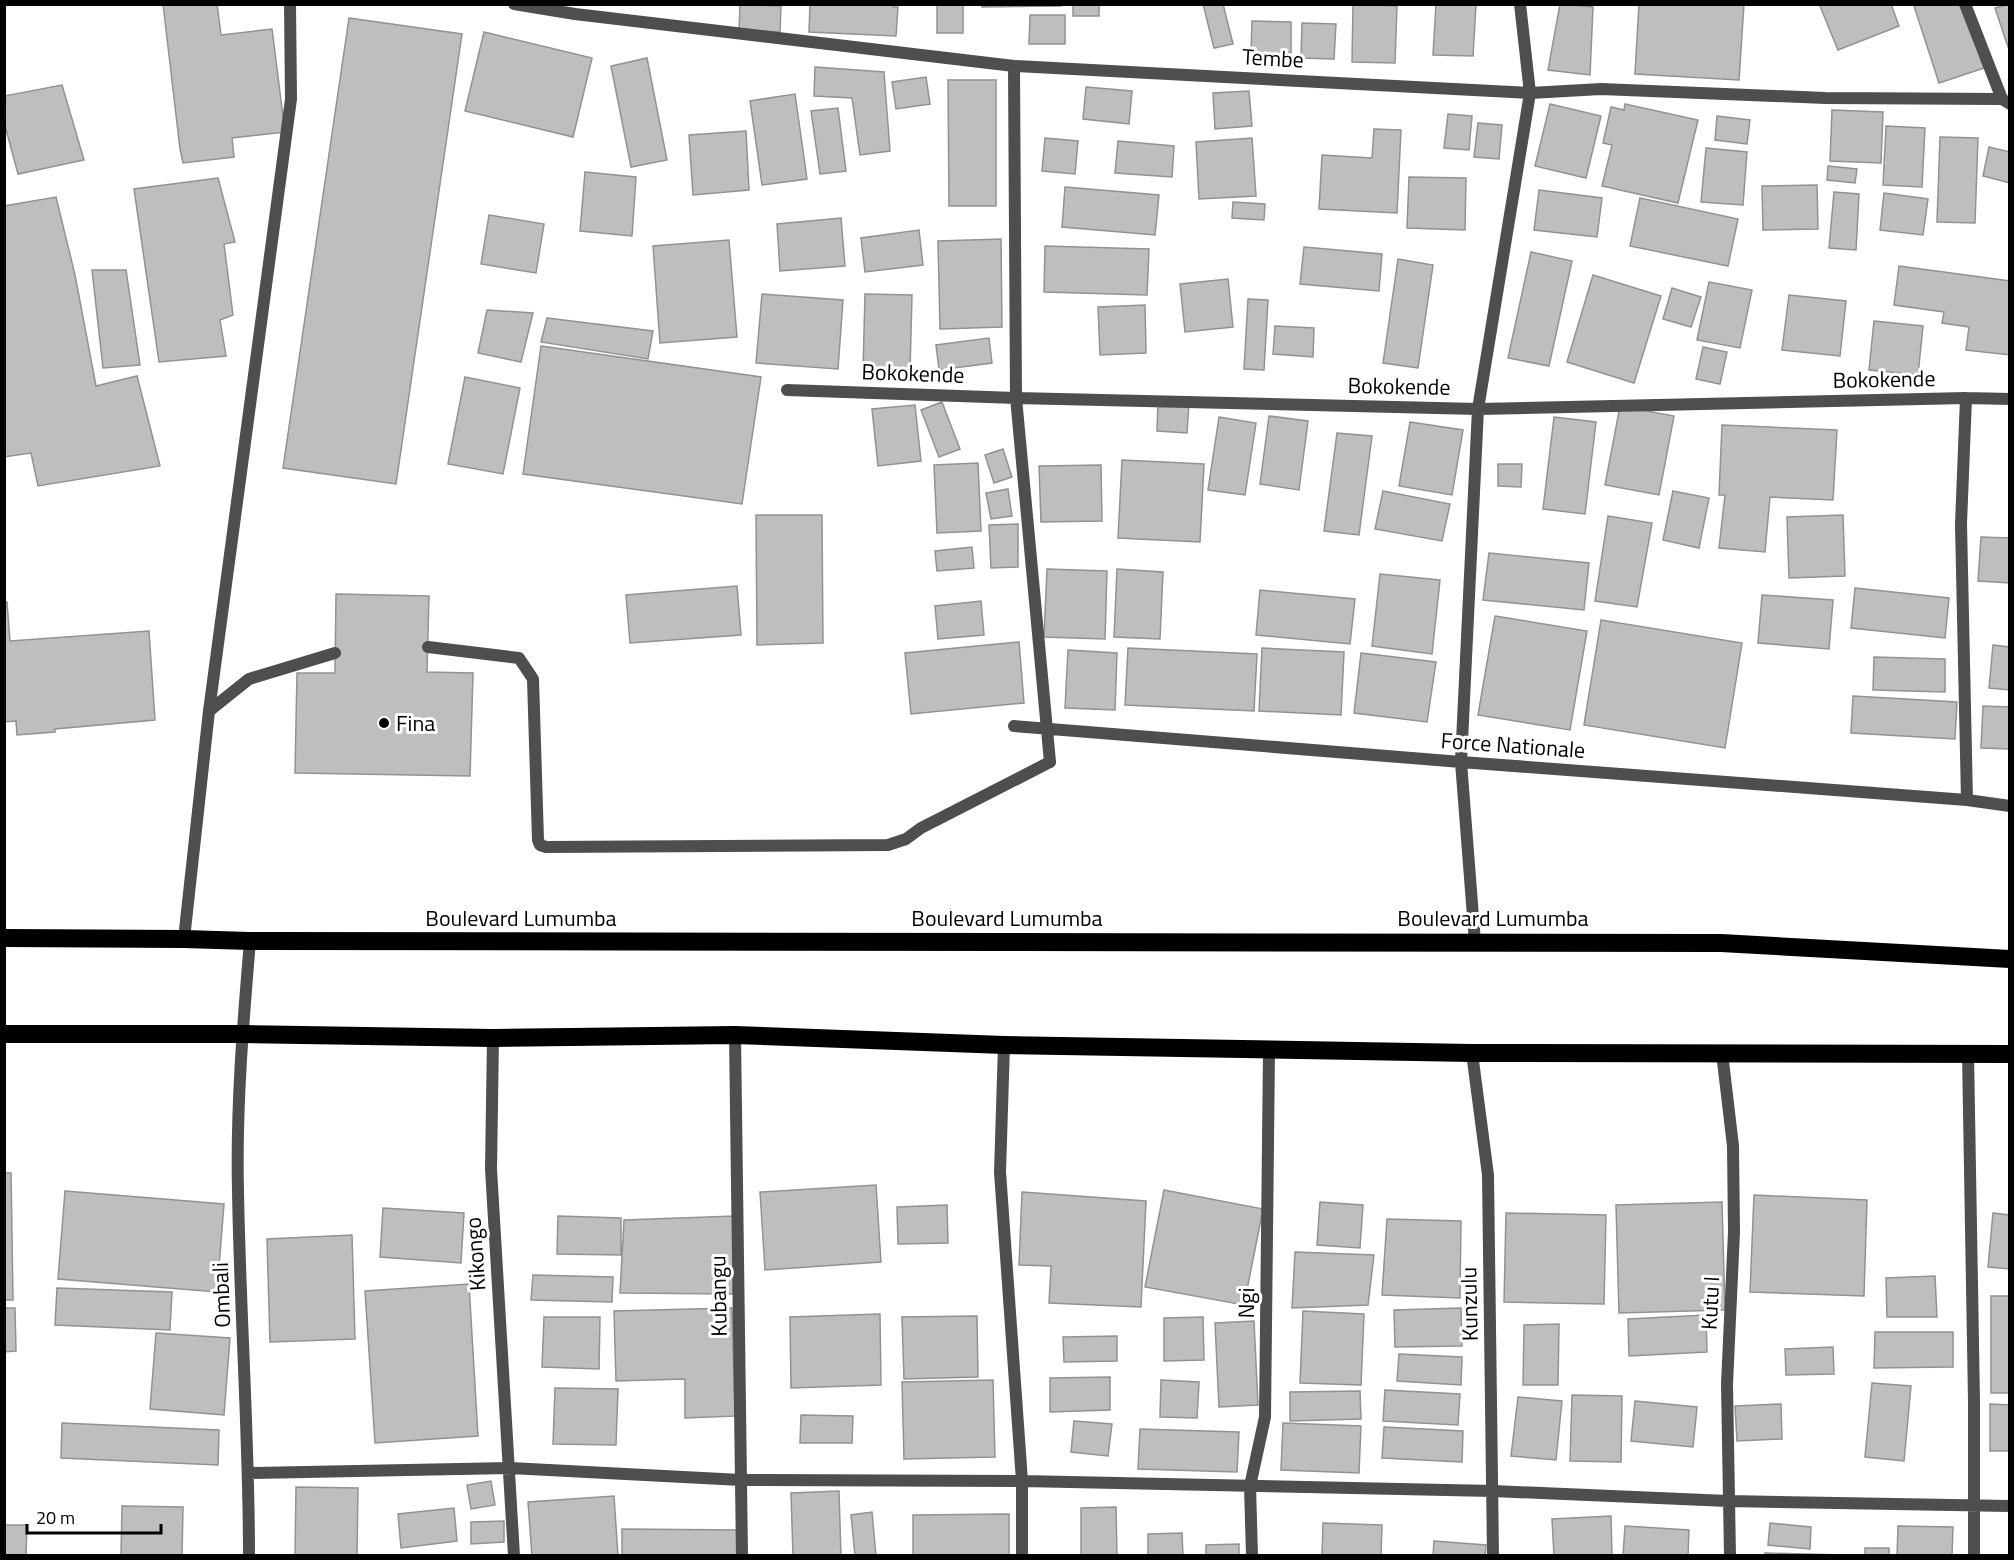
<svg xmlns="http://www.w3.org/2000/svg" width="2014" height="1560" viewBox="0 0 2014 1560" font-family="'Titillium Web',sans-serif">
	<rect width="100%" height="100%" fill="#fff"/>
	<path fill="#bebebe" stroke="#929292" stroke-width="1.5" d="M 163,4 L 217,4 L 221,35 L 272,29 L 285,132 L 232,138 L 234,157 L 183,163 L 180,149 Z
		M 810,4 L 893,4 L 893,7 L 898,7 L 896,36 L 809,32 Z
		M 937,4 L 963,4 L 963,33 L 937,33 Z
		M 982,4 L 1061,4 L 1061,6 L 982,7 Z
		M 1073,4 L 1099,4 L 1099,16 L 1073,16 Z
		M 1203,4 L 1223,4 L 1233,44 L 1214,48 Z
		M 1353,4 L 1397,6 L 1395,63 L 1352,62 Z
		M 1436,4 L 1476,4 L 1473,56 L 1433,55 Z
		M 1560,4 L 1593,7 L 1590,75 L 1548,70 Z
		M 1639,4 L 1744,4 L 1739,80 L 1635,74 Z
		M 1824,4 L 1891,4 L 1899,26 L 1838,50 L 1820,6 Z
		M 1920,4 L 1963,4 L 1984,68 L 1939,83 L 1914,6 Z
		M 2010,4 L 2010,46 L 2008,47 L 1995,8 Z
		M 740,5 L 781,6 L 780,32 L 739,31 Z
		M 1030,15 L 1065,15 L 1065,44 L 1029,44 Z
		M 349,18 L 462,34 L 396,484 L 283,468 Z
		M 1252,21 L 1291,22 L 1291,53 L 1251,53 Z
		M 1302,23 L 1336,24 L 1334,59 L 1301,58 Z
		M 484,32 L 592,58 L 573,137 L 465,111 Z
		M 647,58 L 667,160 L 631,167 L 611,66 Z
		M 815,67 L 884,72 L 890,151 L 860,155 L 852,98 L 814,96 Z
		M 926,77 L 930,104 L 896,109 L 892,82 Z
		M 948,80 L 996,80 L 996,206 L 949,206 Z
		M 62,85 L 84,160 L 18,174 L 4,122 L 4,96 Z
		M 1086,87 L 1132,91 L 1129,124 L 1083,119 Z
		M 1249,91 L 1252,126 L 1215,129 L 1213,93 Z
		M 795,94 L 807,179 L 762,185 L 750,101 Z
		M 1550,104 L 1601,116 L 1586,178 L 1535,166 Z
		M 1625,104 L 1698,120 L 1678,203 L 1602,186 L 1612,145 L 1603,143 L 1611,107 L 1624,110 Z
		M 838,108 L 846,171 L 820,174 L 811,111 Z
		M 1832,110 L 1883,112 L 1881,163 L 1830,161 Z
		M 1448,114 L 1472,116 L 1469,150 L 1444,148 Z
		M 1717,116 L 1750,120 L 1747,144 L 1715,140 Z
		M 1478,123 L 1502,125 L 1499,159 L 1474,157 Z
		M 1886,126 L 1925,128 L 1922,187 L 1883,185 Z
		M 1374,129 L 1401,130 L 1397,213 L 1319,209 L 1322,155 L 1372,158 Z
		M 746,131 L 749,190 L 693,195 L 689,135 Z
		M 1940,137 L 1978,138 L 1975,223 L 1937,222 Z
		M 1045,138 L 1078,141 L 1075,174 L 1042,171 Z
		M 1252,138 L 1256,196 L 1199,199 L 1196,142 Z
		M 1118,141 L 1174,146 L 1172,177 L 1115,173 Z
		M 1989,147 L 2010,152 L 2010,183 L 1983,176 Z
		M 1706,148 L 1747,152 L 1743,205 L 1701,202 Z
		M 1828,166 L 1857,169 L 1855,183 L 1827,180 Z
		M 585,172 L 636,177 L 632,236 L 580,231 Z
		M 1409,177 L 1466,178 L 1465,230 L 1407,228 Z
		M 218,178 L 235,242 L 224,244 L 233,315 L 220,320 L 226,356 L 159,362 L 134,189 Z
		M 1817,185 L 1818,229 L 1763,230 L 1762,186 Z
		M 1065,187 L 1159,195 L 1155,235 L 1062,227 Z
		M 1539,190 L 1602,198 L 1597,237 L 1534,230 Z
		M 1834,192 L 1859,194 L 1856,250 L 1829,248 Z
		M 1884,193 L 1928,199 L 1923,235 L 1880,230 Z
		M 56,197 L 75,275 L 96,386 L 137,376 L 160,466 L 38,486 L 31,453 L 4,457 L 4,206 Z
		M 1640,198 L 1738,219 L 1728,266 L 1630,246 Z
		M 1233,202 L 1265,204 L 1264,220 L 1232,218 Z
		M 489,215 L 544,224 L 536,273 L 481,264 Z
		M 841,218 L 845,266 L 780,271 L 777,224 Z
		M 919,230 L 923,265 L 865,272 L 861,238 Z
		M 1001,239 L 1002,327 L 940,329 L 938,241 Z
		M 729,240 L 737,337 L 660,343 L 653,246 Z
		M 1045,246 L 1149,249 L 1147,295 L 1044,292 Z
		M 1304,247 L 1382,254 L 1379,291 L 1300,284 Z
		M 1531,252 L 1572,261 L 1549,366 L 1508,358 Z
		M 1398,259 L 1433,265 L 1418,368 L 1383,363 Z
		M 1899,266 L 2010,281 L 2010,355 L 1966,350 L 1969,327 L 1942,323 L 1944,312 L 1894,305 Z
		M 92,270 L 126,270 L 140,365 L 103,368 Z
		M 1593,275 L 1661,296 L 1634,383 L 1567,362 Z
		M 1228,279 L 1233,327 L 1185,332 L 1180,284 Z
		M 1709,282 L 1752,290 L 1740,348 L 1697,340 Z
		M 1672,288 L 1701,297 L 1691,327 L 1663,319 Z
		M 762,294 L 843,300 L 838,369 L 756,363 Z
		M 865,294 L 912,295 L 910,372 L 863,371 Z
		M 1789,295 L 1846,301 L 1840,356 L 1782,350 Z
		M 1248,299 L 1268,300 L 1264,370 L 1244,369 Z
		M 1145,305 L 1146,353 L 1100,355 L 1098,307 Z
		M 487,310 L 533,313 L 521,362 L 478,353 Z
		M 547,318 L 653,331 L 648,359 L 541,342 Z
		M 1874,321 L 1923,326 L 1918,375 L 1869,370 Z
		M 1275,326 L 1314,328 L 1313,357 L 1273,354 Z
		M 989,338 L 992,363 L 939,370 L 936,345 Z
		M 541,346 L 761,377 L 742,504 L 523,474 Z
		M 1703,347 L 1727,352 L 1720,384 L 1696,379 Z
		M 465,377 L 520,388 L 503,474 L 448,464 Z
		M 942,402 L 960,449 L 939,457 L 921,410 Z
		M 1158,402 L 1189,403 L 1187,433 L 1157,431 Z
		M 915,405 L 921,461 L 878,466 L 872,409 Z
		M 1620,406 L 1674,416 L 1659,495 L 1605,485 Z
		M 1269,416 L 1308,421 L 1299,490 L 1260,484 Z
		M 1219,417 L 1256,423 L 1245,495 L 1208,490 Z
		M 1554,417 L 1596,422 L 1585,514 L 1543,509 Z
		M 1410,422 L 1463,430 L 1452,495 L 1399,486 Z
		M 1722,425 L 1837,430 L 1833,500 L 1770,497 L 1765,552 L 1719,548 L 1725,495 L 1719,495 Z
		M 1337,433 L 1372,436 L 1359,535 L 1324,531 Z
		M 1003,449 L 1012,477 L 994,483 L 985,455 Z
		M 1122,460 L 1204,464 L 1200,542 L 1118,538 Z
		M 978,463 L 981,531 L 937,533 L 934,465 Z
		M 1498,464 L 1522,464 L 1521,487 L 1498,486 Z
		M 1101,465 L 1102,521 L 1041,522 L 1039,466 Z
		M 1008,489 L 1012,516 L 991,519 L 986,493 Z
		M 1383,491 L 1450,504 L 1442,541 L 1375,529 Z
		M 1673,491 L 1709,498 L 1699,548 L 1663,540 Z
		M 756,515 L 822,515 L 823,643 L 757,645 Z
		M 1843,515 L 1845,576 L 1789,578 L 1787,517 Z
		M 1608,516 L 1652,523 L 1637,607 L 1595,601 Z
		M 1018,524 L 1018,567 L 991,568 L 989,525 Z
		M 1981,537 L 2010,538 L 2010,583 L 1978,581 Z
		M 972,547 L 974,568 L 937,571 L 935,551 Z
		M 1489,553 L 1589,563 L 1584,610 L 1483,600 Z
		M 1047,569 L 1107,571 L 1105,639 L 1044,637 Z
		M 1117,569 L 1163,572 L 1160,639 L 1114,637 Z
		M 1380,574 L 1440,580 L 1432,654 L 1372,646 Z
		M 737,586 L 741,635 L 630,643 L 626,595 Z
		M 1855,588 L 1949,598 L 1945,638 L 1851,628 Z
		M 1260,590 L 1355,599 L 1350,644 L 1256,635 Z
		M 336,594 L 429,596 L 427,672 L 473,673 L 470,776 L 295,773 L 297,673 L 335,673 Z
		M 1762,595 L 1833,600 L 1829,649 L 1758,643 Z
		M 981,601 L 984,635 L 938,639 L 935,606 Z
		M 4,602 L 7,602 L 10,641 L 149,631 L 155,720 L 55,729 L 55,732 L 17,735 L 16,721 L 4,722 Z
		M 1495,616 L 1587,631 L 1570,730 L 1478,715 Z
		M 1601,620 L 1742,643 L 1725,748 L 1584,725 Z
		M 1019,642 L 1024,703 L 911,714 L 905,653 Z
		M 1993,645 L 2010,647 L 2010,690 L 1989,688 Z
		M 1128,648 L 1257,654 L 1254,711 L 1125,705 Z
		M 1262,648 L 1344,652 L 1341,715 L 1259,711 Z
		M 1068,650 L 1117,653 L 1115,710 L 1065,708 Z
		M 1361,653 L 1436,662 L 1427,722 L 1354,713 Z
		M 1874,657 L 1945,659 L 1945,692 L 1873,690 Z
		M 1853,696 L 1957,702 L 1955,739 L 1851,733 Z
		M 1983,706 L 2010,707 L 2010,749 L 1981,748 Z
		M 4,1173 L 11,1173 L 13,1300 L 4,1300 Z
		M 876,1185 L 881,1262 L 765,1270 L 760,1192 Z
		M 1164,1190 L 1263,1209 L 1244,1305 L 1145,1287 Z
		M 65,1191 L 224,1204 L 217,1292 L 58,1279 Z
		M 1022,1192 L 1146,1201 L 1141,1307 L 1049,1303 L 1051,1266 L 1019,1265 Z
		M 1754,1195 L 1867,1200 L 1864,1296 L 1750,1292 Z
		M 1320,1202 L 1363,1205 L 1360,1248 L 1317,1245 Z
		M 1722,1202 L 1725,1310 L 1619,1313 L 1616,1205 Z
		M 947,1205 L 948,1243 L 898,1244 L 897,1207 Z
		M 383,1208 L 464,1213 L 461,1263 L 380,1257 Z
		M 1506,1213 L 1606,1215 L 1604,1304 L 1504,1302 Z
		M 1993,1213 L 2010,1215 L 2010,1269 L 1988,1267 Z
		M 558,1216 L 621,1218 L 621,1255 L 557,1254 Z
		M 735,1216 L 733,1294 L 620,1293 L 624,1220 Z
		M 1387,1219 L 1461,1221 L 1460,1298 L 1382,1295 Z
		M 352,1235 L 355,1339 L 270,1342 L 267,1239 Z
		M 1295,1252 L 1374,1255 L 1368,1305 L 1292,1308 Z
		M 533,1275 L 613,1277 L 612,1302 L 531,1300 Z
		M 1935,1276 L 1937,1317 L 1887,1317 L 1886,1278 Z
		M 469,1284 L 478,1436 L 375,1443 L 365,1291 Z
		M 57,1288 L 172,1292 L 170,1330 L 55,1325 Z
		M 1991,1296 L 2010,1296 L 2010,1393 L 1991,1393 Z
		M 4,1308 L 15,1308 L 16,1351 L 4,1352 Z
		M 732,1308 L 735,1416 L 685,1418 L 685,1379 L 616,1381 L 614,1311 Z
		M 1461,1308 L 1462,1346 L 1395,1347 L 1394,1310 Z
		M 1303,1311 L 1364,1314 L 1361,1385 L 1300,1383 Z
		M 880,1314 L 881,1385 L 791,1388 L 790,1317 Z
		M 1706,1315 L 1707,1352 L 1629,1356 L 1628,1319 Z
		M 977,1316 L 978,1377 L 904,1379 L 902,1317 Z
		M 544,1317 L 600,1317 L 599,1369 L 542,1367 Z
		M 1203,1317 L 1204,1360 L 1164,1361 L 1164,1318 Z
		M 1254,1321 L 1258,1405 L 1219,1407 L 1215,1323 Z
		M 1559,1324 L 1558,1385 L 1523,1385 L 1524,1325 Z
		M 1875,1332 L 1953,1332 L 1953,1367 L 1874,1368 Z
		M 156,1333 L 230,1338 L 224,1415 L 150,1409 Z
		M 1117,1336 L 1117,1361 L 1064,1362 L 1063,1337 Z
		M 1833,1347 L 1834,1374 L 1786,1375 L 1785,1349 Z
		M 1399,1354 L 1462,1357 L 1461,1385 L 1397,1381 Z
		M 1110,1377 L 1110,1410 L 1050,1412 L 1050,1378 Z
		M 993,1380 L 995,1457 L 904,1459 L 902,1382 Z
		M 1161,1380 L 1199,1382 L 1197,1418 L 1160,1417 Z
		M 1872,1383 L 1911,1386 L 1904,1461 L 1865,1457 Z
		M 555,1388 L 618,1389 L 616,1445 L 553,1444 Z
		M 1385,1390 L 1460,1394 L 1458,1425 L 1383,1421 Z
		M 1360,1391 L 1361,1419 L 1290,1421 L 1290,1392 Z
		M 1572,1395 L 1622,1396 L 1621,1462 L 1570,1461 Z
		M 1518,1397 L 1562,1401 L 1556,1460 L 1511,1456 Z
		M 1635,1401 L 1697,1407 L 1693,1447 L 1631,1441 Z
		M 1781,1404 L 1782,1439 L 1737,1441 L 1735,1406 Z
		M 1990,1404 L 2010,1405 L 2010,1451 L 1990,1451 Z
		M 801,1415 L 853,1416 L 852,1443 L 800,1443 Z
		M 1074,1421 L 1112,1424 L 1108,1456 L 1071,1452 Z
		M 62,1423 L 219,1430 L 218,1465 L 61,1458 Z
		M 1283,1423 L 1361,1426 L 1359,1473 L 1281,1470 Z
		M 1384,1427 L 1463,1431 L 1462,1462 L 1382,1458 Z
		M 1140,1429 L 1239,1432 L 1237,1472 L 1138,1469 Z
		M 491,1481 L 495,1505 L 471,1509 L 467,1485 Z
		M 296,1487 L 358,1488 L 357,1556 L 295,1556 Z
		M 839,1491 L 841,1556 L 793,1556 L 791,1493 Z
		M 614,1496 L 618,1556 L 532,1556 L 528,1502 Z
		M 122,1506 L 183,1507 L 182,1556 L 121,1556 Z
		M 1116,1507 L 1117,1556 L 1081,1556 L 1081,1508 Z
		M 454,1508 L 457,1541 L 401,1548 L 398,1514 Z
		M 872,1512 L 876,1556 L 855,1556 L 851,1515 Z
		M 1009,1514 L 1009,1556 L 913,1556 L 913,1515 Z
		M 1611,1516 L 1612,1556 L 1554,1556 L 1552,1519 Z
		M 504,1521 L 504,1542 L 471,1544 L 471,1522 Z
		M 1323,1523 L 1382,1525 L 1381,1556 L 1322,1556 Z
		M 1770,1523 L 1811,1527 L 1810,1549 L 1768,1545 Z
		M 4,1525 L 27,1525 L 26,1556 L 4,1556 Z
		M 1625,1526 L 1689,1530 L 1688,1556 L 1623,1556 Z
		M 1898,1526 L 1953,1527 L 1952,1556 L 1897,1556 Z
		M 622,1529 L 741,1530 L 741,1556 L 622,1556 Z
		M 1182,1533 L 1183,1556 L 1148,1556 L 1148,1534 Z
		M 1434,1541 L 1486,1545 L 1485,1556 L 1433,1556 Z
		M 1239,1544 L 1239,1556 L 1206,1556 L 1206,1545 Z
		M 1865,1548 L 1889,1548 L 1889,1556 L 1865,1556 Z
		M 1765,1553 L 1843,1555 L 1765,1556 Z"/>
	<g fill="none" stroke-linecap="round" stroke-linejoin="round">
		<path stroke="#4e4e4e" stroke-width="12" d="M 428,647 L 519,658 L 533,679 L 538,840 L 540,845 L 546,847 L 888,845 L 906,839 L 921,828 L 1050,762
			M 209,711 L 249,679 L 335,653"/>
		<path stroke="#4e4e4e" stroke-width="12" d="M 514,4 L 575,14 L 1014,66 L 1530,93 L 1520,4
			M 1965,4 L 2002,99 L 2010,104
			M 1014,66 L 1016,398 L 1050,762
			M 787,390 L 1016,398 L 1478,409 L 1966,398 L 2010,399
			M 1966,398 L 1961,524 L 1967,800
			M 1014,726 L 1461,762 L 1967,800 L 2010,806
			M 184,939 L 209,711 L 291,99 L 290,4
			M 1475,942 L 1461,762 L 1478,409 L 1530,93 L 1601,89 L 1825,98 L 2002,99
			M 735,1035 L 742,1556
			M 493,1038 L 491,1169 L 514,1556
			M 1004,1045 L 1000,1172 L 1022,1481 L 1022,1556
			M 1472,1053 L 1488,1175 L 1493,1556
			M 1722,1053 L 1733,1146 L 1734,1232 L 1727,1384 L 1730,1556
			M 1968,1053 L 1974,1401 L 1974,1556
			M 249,1473 L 510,1468 L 741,1480 L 1022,1481 L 1493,1491 L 1728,1501 L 2010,1506
			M 249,1556 C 249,1434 240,1313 238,1191 C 236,1108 243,1024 250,941
			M 1252,1556 L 1250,1486 L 1265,1417 L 1269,1050"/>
		<path stroke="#000" stroke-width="18" d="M 4,938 L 184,939 L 250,941 L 1721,943 L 2010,959
			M 4,1034 L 243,1034 L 493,1038 L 735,1035 L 1004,1045 L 1472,1053 L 2010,1054"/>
	</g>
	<circle fill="#000" stroke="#fff" stroke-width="2" cx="384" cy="723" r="6"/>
	<g text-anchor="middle" stroke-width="6" stroke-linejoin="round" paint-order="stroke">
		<g font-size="22" fill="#000" stroke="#fff">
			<text transform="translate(1273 58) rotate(3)" y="8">Tembe</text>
			<text transform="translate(913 373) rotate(2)" y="8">Bokokende</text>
			<text transform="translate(1884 379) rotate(-1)" y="8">Bokokende</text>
			<text transform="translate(1399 386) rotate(1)" y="8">Bokokende</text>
			<text transform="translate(1513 745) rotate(4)" y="8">Force Nationale</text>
			<text x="521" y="926">Boulevard Lumumba</text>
			<text x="1007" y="926">Boulevard Lumumba</text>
			<text x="1493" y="926">Boulevard Lumumba</text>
			<text transform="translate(475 1254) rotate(-94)" y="8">Kikongo</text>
			<text transform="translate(221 1295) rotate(-92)" y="8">Ombali</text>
			<text transform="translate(718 1296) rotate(-91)" y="8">Kubangu</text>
			<text transform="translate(1246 1303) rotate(-89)" y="8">Ngi</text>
			<text transform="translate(1710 1303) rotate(-87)" y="8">Kutu I</text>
			<text transform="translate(1469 1304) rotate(-91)" y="8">Kunzulu</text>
		</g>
		<g font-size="22" fill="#000" stroke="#fff" text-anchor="start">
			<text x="396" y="731">Fina</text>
		</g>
	</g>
	<rect width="2014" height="1560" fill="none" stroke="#000000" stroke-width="12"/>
	<path d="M27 1524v9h134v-9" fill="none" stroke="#000000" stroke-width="3"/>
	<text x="36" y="1524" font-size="18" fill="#000000" stroke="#ffffff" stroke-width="4.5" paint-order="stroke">20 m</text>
</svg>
